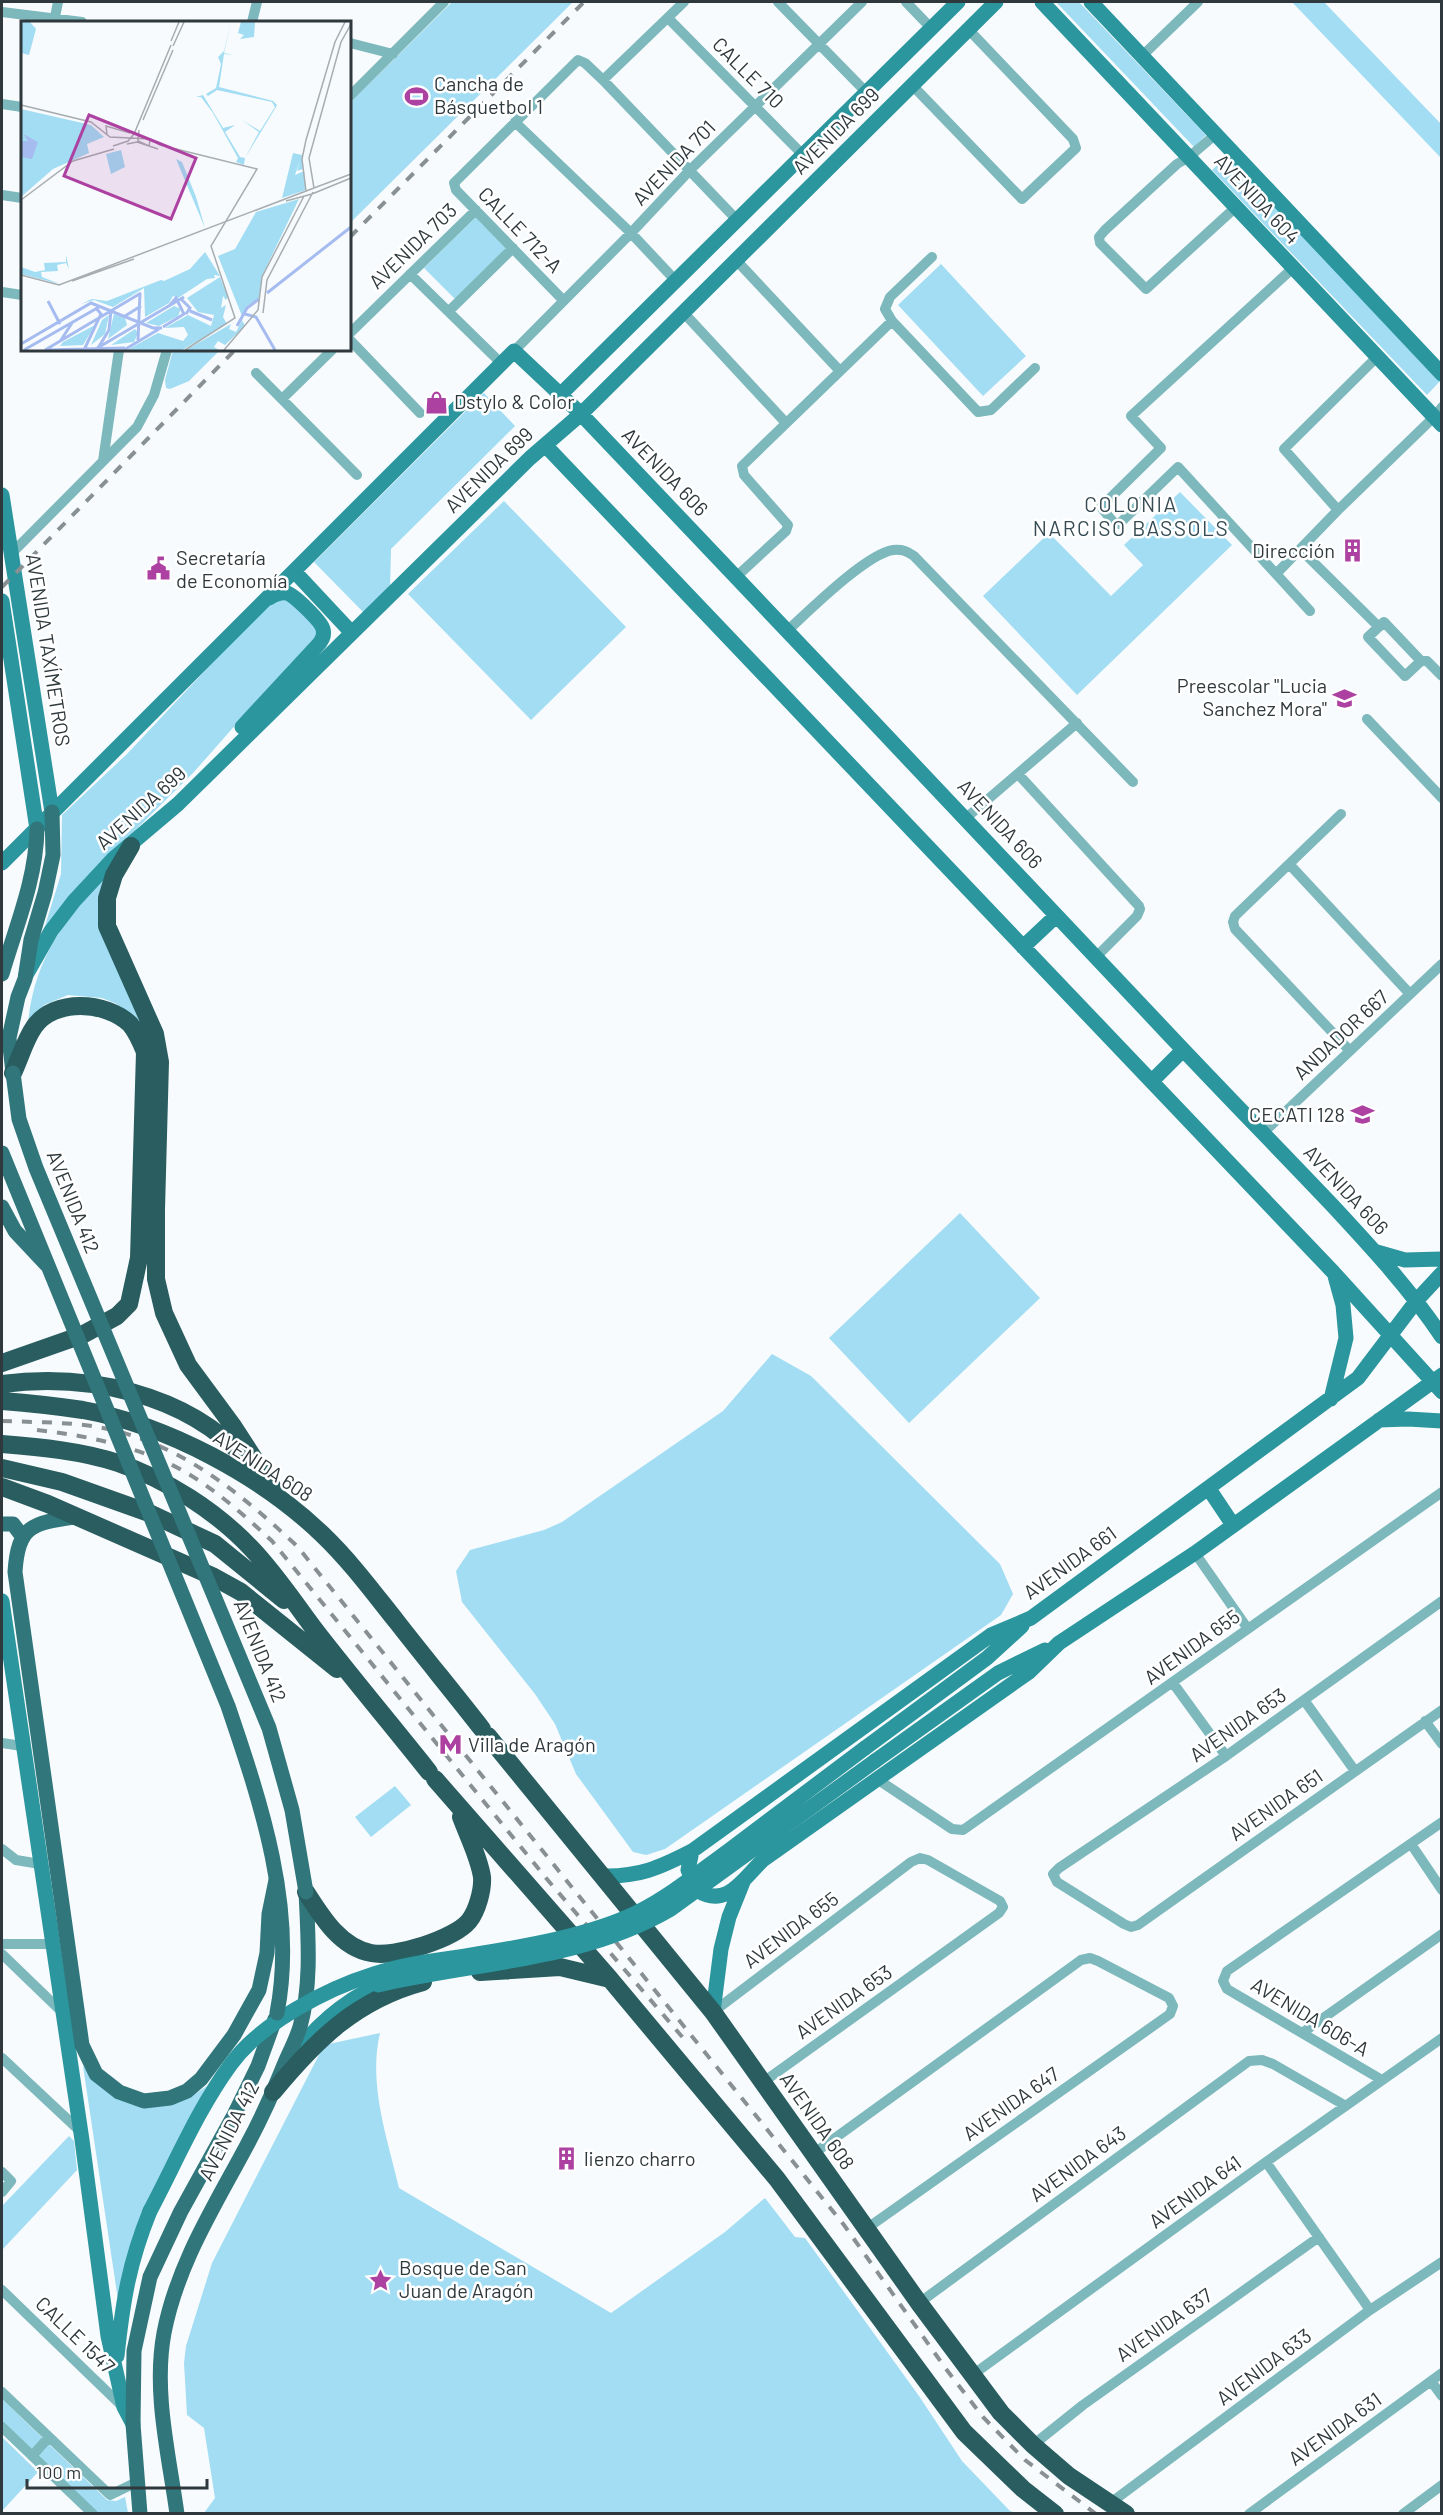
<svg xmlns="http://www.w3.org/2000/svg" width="1443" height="2515" viewBox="0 0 1443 2515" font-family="Barlow,sans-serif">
	<rect width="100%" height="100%" fill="#f7fbfd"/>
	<path fill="#a2ddf3" d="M 452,2 L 573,2 L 350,223 L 350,103 Z
		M 1056,2 L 1079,2 L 1206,135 L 1194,147 Z
		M 1292,2 L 1324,2 L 1441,124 L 1441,158 Z
		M 1228,155 L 1441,380 L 1427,395 L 1212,170 Z
		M 478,215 L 509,247 L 455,299 L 424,268 Z
		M 941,264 L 1026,356 L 983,396 L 898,305 Z
		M 173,350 L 220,350 L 189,381 L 170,389 L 166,388 L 165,380 Z
		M 484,393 L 515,426 L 391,549 L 390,590 L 365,614 L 314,562 Z
		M 1180,492 L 1232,545 L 1077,695 L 983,596 L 1049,533 L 1111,596 L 1143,565 L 1124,545 Z
		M 504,501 L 626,627 L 531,720 L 408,594 Z
		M 284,594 L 319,631 L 315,642 L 261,696 L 193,773 L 99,866 L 41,939 L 61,874 L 62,815 L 127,754 L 275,596 Z
		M 106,875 L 102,890 L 143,1020 L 137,1026 L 117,1004 L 102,998 L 68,995 L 44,1005 L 28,1023 C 34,961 64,918 106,875 Z
		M 960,1213 L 1040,1298 L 909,1423 L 829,1338 Z
		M 772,1354 L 811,1376 L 1000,1564 L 1013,1594 L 1001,1615 L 665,1849 L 646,1855 L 633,1852 L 576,1774 L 555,1724 L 535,1694 L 462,1602 L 456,1571 L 470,1550 L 544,1530 L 562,1522 L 723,1411 Z
		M 395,1786 L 411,1805 L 371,1837 L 355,1817 Z
		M 380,2033 C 368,2084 387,2137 399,2188 L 611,2313 L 725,2232 L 765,2198 L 795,2237 L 805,2238 L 919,2396 L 962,2461 L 1010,2511 L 1016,2513 L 204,2513 L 215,2498 L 204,2428 L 187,2415 L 184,2363 L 186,2346 L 212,2263 L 324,2045 Z
		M 83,2066 L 102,2087 L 122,2098 L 195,2094 L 207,2086 L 145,2208 L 118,2300 Z
		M 69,2136 L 74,2141 L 77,2170 L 2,2250 L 2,2206 Z
		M 2,2399 L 107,2500 L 116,2501 L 125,2497 L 128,2513 L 97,2513 L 2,2424 Z
		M 2,2437 L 38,2472 L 2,2511 Z"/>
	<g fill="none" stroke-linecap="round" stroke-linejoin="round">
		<path stroke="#7cb8bc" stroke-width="10" d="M 778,2 L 866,92
			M 906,2 L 931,28
			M 2,12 L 82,22
			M 668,18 L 803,155
			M 54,22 L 58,2
			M 252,22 L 257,2
			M 350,43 L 393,54
			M 1142,56 L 1198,2
			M 603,80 L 684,2
			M 912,85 L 1022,199 L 1076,148 L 1073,139 L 968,29
			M 350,96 L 444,2
			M 2,104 L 22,107
			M 515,122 L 631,233 L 676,281
			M 1216,134 L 1189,157 L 1177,164 L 1105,230 L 1099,237 L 1100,243 L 1146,289 L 1236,207
			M 2,195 L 22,198
			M 932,257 L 890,297 L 885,309 L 892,321 L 978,412 L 991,410 L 1035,368
			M 736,260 L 839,370
			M 1293,268 L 1131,416 L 1161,448 L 1101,507 L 1114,523 L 1119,524 L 1178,467 L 1310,611
			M 410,274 L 502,364
			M 2,292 L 22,295
			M 563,300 L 456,190 L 454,183 L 578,60 L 585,63 L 603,80 L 737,220
			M 449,311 L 513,248
			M 683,312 L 786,423
			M 350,333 L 476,210
			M 350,340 L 420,413
			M 514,351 L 631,233 L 690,170 L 862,2
			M 256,373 L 357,475
			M 282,399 L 332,350
			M 103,461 L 119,350
			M 1338,510 L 1284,449 L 1377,357
			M 1301,550 L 1379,627
			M 11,554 L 137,427 L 154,395 L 167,350
			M 1276,574 L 1338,510 L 1434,417 L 1442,407
			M 736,577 L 786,531 L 788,525 L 744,475 L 742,466 L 892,321
			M 1384,622 L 1421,661 L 1405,676 L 1368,637 Z
			M 787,631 C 809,611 866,554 893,550 C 902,549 907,551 914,556 L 1133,782
			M 1421,661 L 1427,661 L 1442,676
			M 1367,719 L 1442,798
			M 1018,774 L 1139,906 L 1140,909 L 1137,916 L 1096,957
			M 1341,814 L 1235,916 L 1233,922 L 1235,929 L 1350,1051
			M 966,818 L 1077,723
			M 1290,865 L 1410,994
			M 1264,1132 L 1442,964
			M 1195,1553 L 1248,1629
			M 1442,1601 L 1226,1756 L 1059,1868 L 1053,1874 L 1057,1882 L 1124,1924 L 1131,1927 L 1138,1925 L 1442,1710
			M 1173,1683 L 1226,1756
			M 1304,1700 L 1355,1771
			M 1425,1721 L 1442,1744
			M 2,1743 L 22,1746
			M 877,1779 L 952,1829 L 963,1830 L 1442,1492
			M 1411,1844 L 1442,1890
			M 2,1849 L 16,1860 L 40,1864
			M 2,1944 L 52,1944
			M 2,1954 L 62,2012
			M 713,2012 L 911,1862 L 920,1858 L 928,1860 L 1000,1901 L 1003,1907 L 999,1913 L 762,2083
			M 1302,2033 L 1442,1934
			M 2,2058 L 80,2131
			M 1382,2080 L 1227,1989 L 1223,1981 L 1227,1971 L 1442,1822
			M 813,2154 L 1081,1960 L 1090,1958 L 1098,1961 L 1169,1998 L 1173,2006 L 1170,2014 L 866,2229
			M 1266,2162 L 1370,2310
			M 2,2172 L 11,2181 L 2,2192
			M 2,2290 L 123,2407
			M 919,2303 L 1249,2061 L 1262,2060 L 1273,2064 L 1346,2106
			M 971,2376 L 1266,2162 L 1442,2038
			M 1431,2381 L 1442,2396
			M 2,2392 L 110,2495 L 137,2482
			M 2,2427 L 93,2514
			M 1033,2445 L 1083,2405 L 1319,2237
			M 32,2456 L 49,2437
			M 1109,2504 L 1370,2310 L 1442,2262
			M 1249,2514 L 1442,2373
			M 1403,2514 L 1442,2485"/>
		<path stroke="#2b969d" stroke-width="15" d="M 1042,2 L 1442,425
			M 1091,2 L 1442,374
			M 561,394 L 958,2
			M 545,445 L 1334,1273 L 1442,1392
			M 2,495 L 52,812
			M 294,571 L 351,632
			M 2,601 L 37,829
			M 242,727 L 317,646 C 321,642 325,636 323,629 C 321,621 294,595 287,593 C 281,592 274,595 269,598
			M 2,863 L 514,351 L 581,414 C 774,616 965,819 1157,1022 C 1215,1084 1274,1144 1332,1205 C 1371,1247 1410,1289 1442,1337
			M 1023,947 L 1056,916
			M 26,975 L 51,931 L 74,901 L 113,859 L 178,804 L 530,458 L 581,414 L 996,2
			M 1152,1081 L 1183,1050
			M 1377,1252 L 1405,1260 L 1442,1259
			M 1331,1399 L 1346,1338 L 1343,1305 L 1335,1276
			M 1379,1420 L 1408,1419 L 1442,1421
			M 1209,1489 L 1233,1525
			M 2,1601 L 82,2140 L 108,2336 L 124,2407 L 133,2424
			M 865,1748 L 987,1658 L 1022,1626
			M 875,1761 L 998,1673 L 1045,1650
			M 692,1851 L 688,1870 L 697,1890 C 727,1910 744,1877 764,1859 L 1029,1672 L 1059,1643 L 1195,1553 L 1442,1375
			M 602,1876 C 639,1877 659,1868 692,1851 L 991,1635 L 1031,1618 L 1046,1607 L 1358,1378 L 1417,1300 L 1442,1273
			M 713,2012 L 721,1949 L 729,1917 L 743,1882
			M 290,2059 C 315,2027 341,2003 378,1985
			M 117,2356 C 123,2300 129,2263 150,2211"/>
		<path stroke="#30767b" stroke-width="15" d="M 2,974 C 16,926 36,880 37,829
			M 13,1073 L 9,1038 L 18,997 L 25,979 L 31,940 L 45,893 L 53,855 L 52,812
			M 2,1207 L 15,1231 L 46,1264
			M 74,1517 C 32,1523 18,1526 15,1572 L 82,2045 L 96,2074 L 119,2092 L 144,2101 L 170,2098 L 187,2091 L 201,2079 L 234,2035 L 259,1990 L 267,1953 L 269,1914 L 276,1880
			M 2,1524 L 13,1524 L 22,1536
			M 140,2514 L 133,2424 L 134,2351 L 150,2277 L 181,2211 L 234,2115 L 258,2066 L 275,2019
			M 177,2514 C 169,2455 153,2392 164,2333 C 177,2265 214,2207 246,2147 C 260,2121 273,2093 284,2065 C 289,2053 296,2040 300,2027 C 312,1984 308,1936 306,1892"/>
		<path stroke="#295d60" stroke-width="18" d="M 131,846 L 114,875 L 107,898 L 107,926 L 155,1034 L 160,1062 L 156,1209 L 156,1279 L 164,1313 L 188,1365 L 233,1426 L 280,1499
			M 2,1363 L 82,1335 L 117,1316 L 129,1304 L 139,1258 L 145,1052 C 141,1042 137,1032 130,1024 C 106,1001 54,998 34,1027 C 25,1040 20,1058 13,1073
			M 2,1384 C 88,1373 185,1393 246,1459
			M 2,1401 C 28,1403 56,1406 83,1410 C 167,1425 262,1476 323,1535 C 351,1562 373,1592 397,1622 C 425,1658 454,1693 482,1729
			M 2,1444 C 39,1447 82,1451 118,1463 C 166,1479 216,1511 251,1548 C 275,1573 294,1602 315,1630 C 352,1678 391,1724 429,1772
			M 2,1468 L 62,1482 L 149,1513 L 215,1544 L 284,1600
			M 2,1487 L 48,1504 L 212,1576 L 241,1592 L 337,1669
			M 488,1736 L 713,2012 L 919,2303 L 1001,2413 L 1033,2445 L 1069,2476 L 1126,2514
			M 435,1779 L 610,1979 L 777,2179 L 964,2432 L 1023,2489 L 1055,2514
			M 306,1892 C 322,1917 340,1947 371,1953 C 394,1958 454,1939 469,1921 C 477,1911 483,1890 482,1877 C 479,1857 468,1836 461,1817
			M 480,1972 L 560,1967 L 610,1979
			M 273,2092 C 316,2040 356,2000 423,1982"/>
		<path stroke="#889093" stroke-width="4" stroke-dasharray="10 10" stroke-linecap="butt" d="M 350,237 L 584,2
			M 2,587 L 235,350
			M 2,1421 C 29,1422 57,1422 84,1425 C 170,1435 236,1489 297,1546 L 844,2225 L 946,2369 L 983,2417 L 1025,2460 L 1096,2514
			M 37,1430 C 83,1435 126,1444 168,1463 C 205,1480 242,1513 272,1541 L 546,1878 L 684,2039"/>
		<path stroke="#2b969d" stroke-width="15" d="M 378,1985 C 476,1962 582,1961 671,1909 L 875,1761
			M 150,2211 C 176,2162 198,2109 231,2064 C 261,2023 326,1989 374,1974 C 401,1965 430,1961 459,1957 C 514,1948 588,1937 638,1912 C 670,1896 699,1872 728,1851 C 774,1816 820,1782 865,1748"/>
		<path stroke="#30767b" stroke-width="15" d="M 13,1073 L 19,1119 L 36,1168 L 269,1728 L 292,1810 L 306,1892
			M 2,1153 L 228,1706 C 261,1803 297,1910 277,2013"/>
	</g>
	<defs>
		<symbol id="stadium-bare" viewBox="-9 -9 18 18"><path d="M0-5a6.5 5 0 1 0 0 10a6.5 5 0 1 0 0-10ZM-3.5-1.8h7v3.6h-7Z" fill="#ad41a1" stroke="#fff" stroke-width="2.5" paint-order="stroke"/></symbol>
		<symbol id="shop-bare" viewBox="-9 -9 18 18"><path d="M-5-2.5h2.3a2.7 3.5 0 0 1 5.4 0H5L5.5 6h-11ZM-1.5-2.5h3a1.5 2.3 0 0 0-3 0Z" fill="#ad41a1" stroke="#fff" stroke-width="2.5" paint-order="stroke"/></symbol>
		<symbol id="building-bare" viewBox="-9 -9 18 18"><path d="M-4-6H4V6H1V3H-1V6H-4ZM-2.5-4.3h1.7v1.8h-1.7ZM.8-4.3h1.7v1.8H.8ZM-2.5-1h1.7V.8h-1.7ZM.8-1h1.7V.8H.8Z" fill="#ad41a1" stroke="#fff" stroke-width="2.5" paint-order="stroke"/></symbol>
		<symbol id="civic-bare" viewBox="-9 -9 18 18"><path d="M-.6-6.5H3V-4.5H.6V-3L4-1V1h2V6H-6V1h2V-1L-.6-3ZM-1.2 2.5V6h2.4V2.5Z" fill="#ad41a1" stroke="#fff" stroke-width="2.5" paint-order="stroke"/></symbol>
		<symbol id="school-bare" viewBox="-9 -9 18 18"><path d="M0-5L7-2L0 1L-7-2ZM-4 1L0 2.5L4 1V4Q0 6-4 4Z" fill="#ad41a1" stroke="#fff" stroke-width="2.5" paint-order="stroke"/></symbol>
		<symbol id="university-bare" viewBox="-9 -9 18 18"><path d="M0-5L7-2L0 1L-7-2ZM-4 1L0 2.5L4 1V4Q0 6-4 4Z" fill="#ad41a1" stroke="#fff" stroke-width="2.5" paint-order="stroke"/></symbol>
		<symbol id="metro-bare" viewBox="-9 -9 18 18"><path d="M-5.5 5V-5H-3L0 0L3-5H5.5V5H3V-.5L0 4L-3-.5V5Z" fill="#ad41a1" stroke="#fff" stroke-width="2.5" paint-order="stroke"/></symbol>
		<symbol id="sight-bare" viewBox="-9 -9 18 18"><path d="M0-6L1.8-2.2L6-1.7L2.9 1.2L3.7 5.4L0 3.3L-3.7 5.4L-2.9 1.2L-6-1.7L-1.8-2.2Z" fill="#ad41a1" stroke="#fff" stroke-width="2.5" paint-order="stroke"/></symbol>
	</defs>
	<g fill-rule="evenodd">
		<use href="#stadium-bare" x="400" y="80" width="33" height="33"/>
		<use href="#shop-bare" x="420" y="386" width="33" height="33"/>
		<use href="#building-bare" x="1336" y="534" width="33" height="33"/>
		<use href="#civic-bare" x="142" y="552" width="33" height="33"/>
		<use href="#school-bare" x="1328" y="682" width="33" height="33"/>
		<use href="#university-bare" x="1346" y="1098" width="33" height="33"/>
		<use href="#metro-bare" x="434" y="1728" width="33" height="33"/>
		<use href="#building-bare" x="550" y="2142" width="33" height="33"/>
		<use href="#sight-bare" x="364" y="2264" width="33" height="33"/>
	</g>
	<g text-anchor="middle" stroke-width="5" stroke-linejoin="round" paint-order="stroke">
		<g font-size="20" fill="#2f393d" stroke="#fff">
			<text transform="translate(748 73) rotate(45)" y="7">CALLE 710</text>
			<text transform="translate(836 131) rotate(-45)" y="7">AVENIDA 699</text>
			<text transform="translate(674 163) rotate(-46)" y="7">AVENIDA 701</text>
			<text transform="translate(1257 199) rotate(47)" y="7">AVENIDA 604</text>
			<text transform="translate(520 230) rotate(46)" y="7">CALLE 712-A</text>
			<text transform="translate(413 246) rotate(-44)" y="7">AVENIDA 703</text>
			<text transform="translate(489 470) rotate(-44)" y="7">AVENIDA 699</text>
			<text transform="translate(665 472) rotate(46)" y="7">AVENIDA 606</text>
			<text transform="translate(48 650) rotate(81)" y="7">AVENIDA TAXÍMETROS</text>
			<text transform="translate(141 808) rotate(-42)" y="7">AVENIDA 699</text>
			<text transform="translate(1000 824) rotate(47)" y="7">AVENIDA 606</text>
			<text transform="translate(1341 1035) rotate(-43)" y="7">ANDADOR 667</text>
			<text transform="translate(1346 1190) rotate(47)" y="7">AVENIDA 606</text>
			<text transform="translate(73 1202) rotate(68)" y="7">AVENIDA 412</text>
			<text transform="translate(263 1466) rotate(33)" y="7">AVENIDA 608</text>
			<text transform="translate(1070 1563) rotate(-36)" y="7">AVENIDA 661</text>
			<text transform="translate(1192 1647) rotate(-36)" y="7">AVENIDA 655</text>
			<text transform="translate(260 1651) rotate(68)" y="7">AVENIDA 412</text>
			<text transform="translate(1238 1725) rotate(-35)" y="7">AVENIDA 653</text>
			<text transform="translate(1276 1805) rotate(-35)" y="7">AVENIDA 651</text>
			<text transform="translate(791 1930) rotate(-37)" y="7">AVENIDA 655</text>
			<text transform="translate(844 2002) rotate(-35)" y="7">AVENIDA 653</text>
			<text transform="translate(1310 2017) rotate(31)" y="7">AVENIDA 606-A</text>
			<text transform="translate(1011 2104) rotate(-35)" y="7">AVENIDA 647</text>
			<text transform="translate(817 2121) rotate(55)" y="7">AVENIDA 608</text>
			<text transform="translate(229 2131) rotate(-63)" y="7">AVENIDA 412</text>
			<text transform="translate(1078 2164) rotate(-36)" y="7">AVENIDA 643</text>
			<text transform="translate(1195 2192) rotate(-36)" y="7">AVENIDA 641</text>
			<text transform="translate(1164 2325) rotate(-35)" y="7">AVENIDA 637</text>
			<text transform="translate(75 2335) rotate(44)" y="7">CALLE 1547</text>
			<text transform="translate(1264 2367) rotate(-37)" y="7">AVENIDA 633</text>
			<text transform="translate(1335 2429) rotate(-36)" y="7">AVENIDA 631</text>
		</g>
		<g font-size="20" fill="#2f393d" stroke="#fff" text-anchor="start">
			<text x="434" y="91">Cancha de<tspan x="434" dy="23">Básquetbol 1</tspan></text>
			<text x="454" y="409">Dstylo &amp; Color</text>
			<text x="1335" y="558" text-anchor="end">Dirección</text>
			<text x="176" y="565">Secretaría<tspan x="176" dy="23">de Economía</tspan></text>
			<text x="1327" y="693" text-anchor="end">Preescolar "Lucia<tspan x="1327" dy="23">Sanchez Mora"</tspan></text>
			<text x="1345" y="1122" text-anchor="end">CECATI 128</text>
			<text x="468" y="1752">Villa de Aragón</text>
			<text x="584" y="2166">lienzo charro</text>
			<text x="399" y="2275">Bosque de San<tspan x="399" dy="23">Juan de Aragón</tspan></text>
		</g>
		<g font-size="21" letter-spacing="1.5" fill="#364b53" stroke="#fff">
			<text x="1131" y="512">COLONIA<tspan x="1131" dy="24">NARCISO BASSOLS</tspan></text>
		</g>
	</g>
	<g transform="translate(21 21)">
		<rect width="330" height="330" fill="#f7fbfd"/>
		<path d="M 0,1 L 9,1 L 15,8 L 8,34 L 0,32 ZM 210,1 L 203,32 L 212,34 L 203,33 L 198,66 L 252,80 L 256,84 L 255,86 L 224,137 L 223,144 L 215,141 L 217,137 L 192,92 L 180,76 L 175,76 L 182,74 L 202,107 L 214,104 L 204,111 L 219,136 L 224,137 L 238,111 L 221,99 L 239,110 L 254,86 L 251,81 L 196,69 L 187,75 L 185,73 L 195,67 L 200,43 L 197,36 L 203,30 ZM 220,1 L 234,1 L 233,16 L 219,18 L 223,14 L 217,12 ZM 0,88 L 70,104 L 83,116 L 66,123 L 68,132 L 32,148 L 0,176 ZM 100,129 L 104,146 L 90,153 L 85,133 ZM 272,132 L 281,134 L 282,148 L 276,150 L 279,139 L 274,154 L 283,150 L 285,169 L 261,177 ZM 155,138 L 161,141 L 175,176 L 184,207 ZM 278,178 L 241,255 L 238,277 L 226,285 L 221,295 L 197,235 L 214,228 L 235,191 ZM 184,231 L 199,255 L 193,254 L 194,257 L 186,258 L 157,277 L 152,275 L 148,282 L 124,296 L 123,267 L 92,286 L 73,279 L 60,283 L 71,278 L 86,280 L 140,259 L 143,260 L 169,248 ZM 45,234 L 48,248 L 45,242 L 36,244 L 37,250 L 20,251 L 21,256 L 39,263 L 0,253 L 0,246 L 14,251 L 24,249 L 23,242 L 45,241 ZM 199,256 L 207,276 L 205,279 L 202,275 L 200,287 L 205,284 L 202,296 L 206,303 L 161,329 L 106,329 L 137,312 L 162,320 L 167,314 L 163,306 L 144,307 L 167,294 L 190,305 L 193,294 L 177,291 L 166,277 ZM 153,285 L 160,288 L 157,295 L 138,305 L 125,302 ZM 93,293 L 104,297 L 106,304 L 87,318 ZM 88,294 L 84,313 L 70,324 L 81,299 ZM 221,299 L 224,305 L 204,324 L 197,320 L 193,326 L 198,329 L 165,329 L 210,303 L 208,308 L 215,311 ZM 74,304 L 62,324 L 39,325 L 42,321 ZM 114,308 L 117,312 L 113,321 L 90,324 Z" fill="#a2ddf3"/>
		<path d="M 2,113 L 17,121 L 11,138 L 0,136 L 0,120 L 7,120 Z" fill="#a6bcf0"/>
		<path fill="none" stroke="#a6bcf0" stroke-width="3" d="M 246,272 L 330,206M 160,278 L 169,287 L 165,293M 27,280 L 39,303M 169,290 L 191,299M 224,293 L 235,296 L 254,329M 104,295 L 120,285M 216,305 L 226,287 L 238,278M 142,306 L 163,293 L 155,277 L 148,285M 40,319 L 51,302M 117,319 L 119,272M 0,323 L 70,282 L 132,307 L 141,307M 77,327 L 88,309 L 90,290M 3,329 L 78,286M 24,329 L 104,327M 24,329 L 120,272M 63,329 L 80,293 L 75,287M 73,329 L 163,276M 103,329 L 138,308"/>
		<path fill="none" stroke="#a7adb0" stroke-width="1.5" d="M 330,3 L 320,21 L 288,137 L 293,167 L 330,153M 150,20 L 158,1M 152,25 L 163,1M 0,84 L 70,101 L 89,116 L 129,118 L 139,124 L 236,148 L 190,225 L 214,297 L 164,329M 122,99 L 152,29M 118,109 L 117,120 L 128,125 L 129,119M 86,113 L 85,105 L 109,112M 106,123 L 116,121 L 137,128M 92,125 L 107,120 L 113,113 L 150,24M 285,170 L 281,138 L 285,119 L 314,21 L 324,1M 291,173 L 330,157M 0,179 L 52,140 L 93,128M 265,180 L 291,173M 0,254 L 38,264 L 293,167M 51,260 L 113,238M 242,292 L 246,259 L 292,171M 203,329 L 237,289 L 241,256 L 283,175"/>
		<path fill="#ad41a1" fill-opacity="0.15" stroke="#ad41a1" stroke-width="3" d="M 68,94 L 175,137 L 150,198 L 43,155 Z"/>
		<rect width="330" height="330" fill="none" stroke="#2f393d" stroke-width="3"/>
	</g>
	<rect width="1443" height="2515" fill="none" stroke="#2f393d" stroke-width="6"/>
	<path d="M27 2479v9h180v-9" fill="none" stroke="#2f393d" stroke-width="3"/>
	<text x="36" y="2479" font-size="18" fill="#2f393d" stroke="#ffffff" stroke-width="4.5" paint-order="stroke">100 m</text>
</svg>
